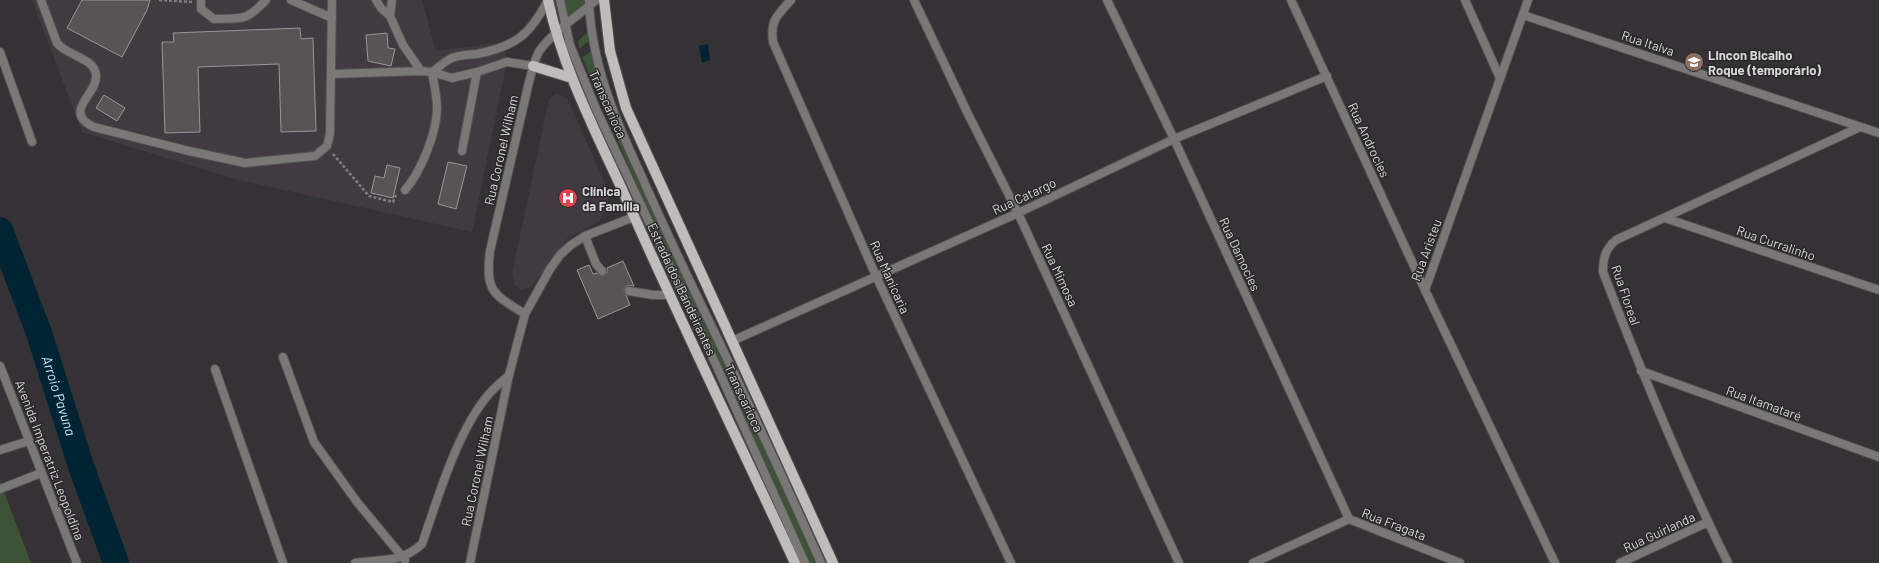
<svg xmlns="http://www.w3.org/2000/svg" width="1879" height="563" viewBox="0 0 1879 563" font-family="Barlow,sans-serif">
	<rect width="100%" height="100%" fill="#343234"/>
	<path fill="#413a41" d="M 32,0 L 422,0 L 436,51 L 504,42 L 507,62 L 472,232 L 235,179 L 82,132 Z
		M 556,93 L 567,98 L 608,190 L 608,207 L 599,222 L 568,238 L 531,287 L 521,290 L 514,284 L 512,273 L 549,99 Z"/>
	<path fill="#3d5335" d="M 562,0 L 584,0 L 584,8 L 565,22 Z
		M 591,29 L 593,38 L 579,49 L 578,41 Z
		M 594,50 L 606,98 L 824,563 L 809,563 C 730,396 654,227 582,57 Z
		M 0,481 L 31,563 L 0,563 Z"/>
	<path fill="#002432" d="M 708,44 L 710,60 L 702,63 L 699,46 Z"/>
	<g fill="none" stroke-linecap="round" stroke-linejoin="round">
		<path stroke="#002432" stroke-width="26" id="s1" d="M 0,230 L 39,333 L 81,466 L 116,563"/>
	</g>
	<path fill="#585456" stroke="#9a9698" d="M 82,0 L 150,0 L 147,10 L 122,57 L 67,28 Z
		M 300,28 L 301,39 L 313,38 L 316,131 L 281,132 L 279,64 L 198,67 L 200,132 L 165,133 L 162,42 L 174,42 L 173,33 Z
		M 387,33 L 388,48 L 395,49 L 391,66 L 368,61 L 366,35 Z
		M 104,95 L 125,108 L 117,121 L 96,108 Z
		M 448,162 L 467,166 L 456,209 L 438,204 Z
		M 387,165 L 400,168 L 393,198 L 371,193 L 375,176 L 384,178 Z
		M 623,261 L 634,286 L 627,286 L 624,290 L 630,305 L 598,319 L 577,270 L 589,265 L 593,274 L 596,273 L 603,276 L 607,273 L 607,268 Z"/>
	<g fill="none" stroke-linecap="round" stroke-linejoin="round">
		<defs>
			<path id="service" d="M 41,0 L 57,43 C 67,56 95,58 96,75 C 98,95 61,111 94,127 L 189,151 L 245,163 L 315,156 L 327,146 L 330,134 L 332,0
				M 201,0 L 201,9 L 214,19 C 243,18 245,22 266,0
				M 291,0 L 332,18
				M 376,0 L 381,8 L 390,16 L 403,45 L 421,71
				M 560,0 L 570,45 L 596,109 L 717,367 L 805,563
				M 589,0 C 591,63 615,119 641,175 C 658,214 676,252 694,290 C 738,380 780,471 821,563
				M 390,16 L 392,0
				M 432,72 C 438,68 444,62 450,59 C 457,55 469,55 477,54 C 516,46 530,35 548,0
				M 332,74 L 421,71 L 432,72 L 452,78 L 477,72 L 507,62 L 533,66
				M 462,151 L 477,72
				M 405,190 C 421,172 437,132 437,108 C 437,96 434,84 432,72
				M 585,236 L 596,264 L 602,271
				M 629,291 L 653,295 L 670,295
				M 283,357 L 314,442 L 357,502 L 405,560
				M 215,369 L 283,563
				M 0,450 L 29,441
				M 0,489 L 41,473
				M 355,563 C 383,559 401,563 422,544 C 438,498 457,431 489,394 C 495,387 503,381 509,375"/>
			<path id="minor" d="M 791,0 C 777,16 770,20 773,42 L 876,276 L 1011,563
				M 914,0 L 968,114 L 1018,213 L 1179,563
				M 1107,0 L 1174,139 L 1349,519
				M 1291,0 L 1425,290 L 1555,563
				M 1465,0 L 1500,78
				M 1523,15 L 1879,133
				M 0,52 L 32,142
				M 1665,218 L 1879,290
				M 1425,290 L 1528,0
				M 525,314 C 493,294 485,292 490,251 L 529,82 C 532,72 534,59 540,50 C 555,30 578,16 596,0
				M 732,341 L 1018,213 L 1174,139 L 1327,76
				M 1641,371 L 1879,457
				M 470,563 L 509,375 L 525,314 L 550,269 L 560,255 L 571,245 L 585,236 L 634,217
				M 1253,563 L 1349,519 L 1460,563
				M 1620,563 L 1708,522
				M 1728,563 C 1681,468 1641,371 1603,272 C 1603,259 1605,249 1616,240 L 1860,127"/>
			<path id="tertiary" d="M 0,366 L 77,563"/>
			<path id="primary" d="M 548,0 C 563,70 597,134 626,198 C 680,321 739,441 795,563
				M 604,0 L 610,51 L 626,108 L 833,563
				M 533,66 L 572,78"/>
		</defs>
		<use href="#service" stroke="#525052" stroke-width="10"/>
		<use href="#minor" stroke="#525052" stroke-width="10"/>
		<use href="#tertiary" stroke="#525052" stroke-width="10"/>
		<use href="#primary" stroke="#525052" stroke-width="12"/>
		<path stroke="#817f81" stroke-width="2.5" stroke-dasharray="3 2" stroke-linecap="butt" d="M 159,0 L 192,2
			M 333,154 L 369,196 L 393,202 L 396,195"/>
		<use href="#service" stroke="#797877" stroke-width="8"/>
		<use href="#minor" stroke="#797877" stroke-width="8"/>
		<use href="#tertiary" stroke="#797877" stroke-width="8"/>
		<use href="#primary" stroke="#bfbcbb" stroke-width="10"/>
	</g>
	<defs>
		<symbol id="school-disc" viewBox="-11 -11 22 22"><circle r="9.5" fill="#8d6e63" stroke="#2a282a"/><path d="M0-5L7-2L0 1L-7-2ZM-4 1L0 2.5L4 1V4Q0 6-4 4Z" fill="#fff"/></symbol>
		<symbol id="hospital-disc" viewBox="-11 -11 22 22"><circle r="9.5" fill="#e0444e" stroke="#2a282a"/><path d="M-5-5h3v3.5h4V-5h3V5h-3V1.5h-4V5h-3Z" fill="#fff"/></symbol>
	</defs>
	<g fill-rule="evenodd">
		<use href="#school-disc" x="1683" y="51" width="22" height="22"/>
		<use href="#hospital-disc" x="557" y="187" width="22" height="22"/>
	</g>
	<g text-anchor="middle" stroke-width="3" stroke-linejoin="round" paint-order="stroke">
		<g font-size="13" fill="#d9d8d9" stroke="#2a282a">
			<text transform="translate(1648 43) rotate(18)" y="5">Rua Italva</text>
			<text transform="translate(608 104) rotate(66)" y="5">Transcarioca</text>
			<text transform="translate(1369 140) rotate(65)" y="5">Rua Androcles</text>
			<text transform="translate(501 150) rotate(-77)" y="5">Rua Coronel Wilham</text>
			<text transform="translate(1024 196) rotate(-25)" y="5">Rua Catargo</text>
			<text transform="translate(1776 243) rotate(19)" y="5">Rua Curralinho</text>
			<text transform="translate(1426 250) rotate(-70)" y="5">Rua Aristeu</text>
			<text transform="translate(1240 254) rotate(65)" y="5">Rua Damocles</text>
			<text transform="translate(1060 275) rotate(65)" y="5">Rua Mimosa</text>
			<text transform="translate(890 277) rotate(66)" y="5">Rua Manicaria</text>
			<text transform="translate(682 289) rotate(65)" y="5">Estrada dos Bandeirantes</text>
			<text transform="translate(1626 295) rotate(71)" y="5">Rua Floreal</text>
			<text transform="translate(744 398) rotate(65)" y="5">Transcarioca</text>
			<text transform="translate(1764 403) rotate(20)" y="5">Rua Itamataré</text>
			<text transform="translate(50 460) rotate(69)" y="5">Avenida Imperatriz Leopoldina</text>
			<text transform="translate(477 471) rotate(-78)" y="5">Rua Coronel Wilham</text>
			<text transform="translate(1394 524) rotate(21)" y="5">Rua Fragata</text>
			<text transform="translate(1659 532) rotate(-25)" y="5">Rua Guirlanda</text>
		</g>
		<g font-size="13" font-weight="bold" fill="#d9d8d9" stroke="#2a282a" text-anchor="start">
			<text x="1708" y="60">Lincon Bicalho<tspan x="1708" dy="15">Roque (temporário)</tspan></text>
			<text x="582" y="196">Clínica<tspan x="582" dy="15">da Família</tspan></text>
		</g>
		<g font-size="14" font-style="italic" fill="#c6eafc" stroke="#2a282a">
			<text dy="5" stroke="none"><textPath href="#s1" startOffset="176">Arroio Pavuna</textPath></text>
		</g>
	</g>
</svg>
